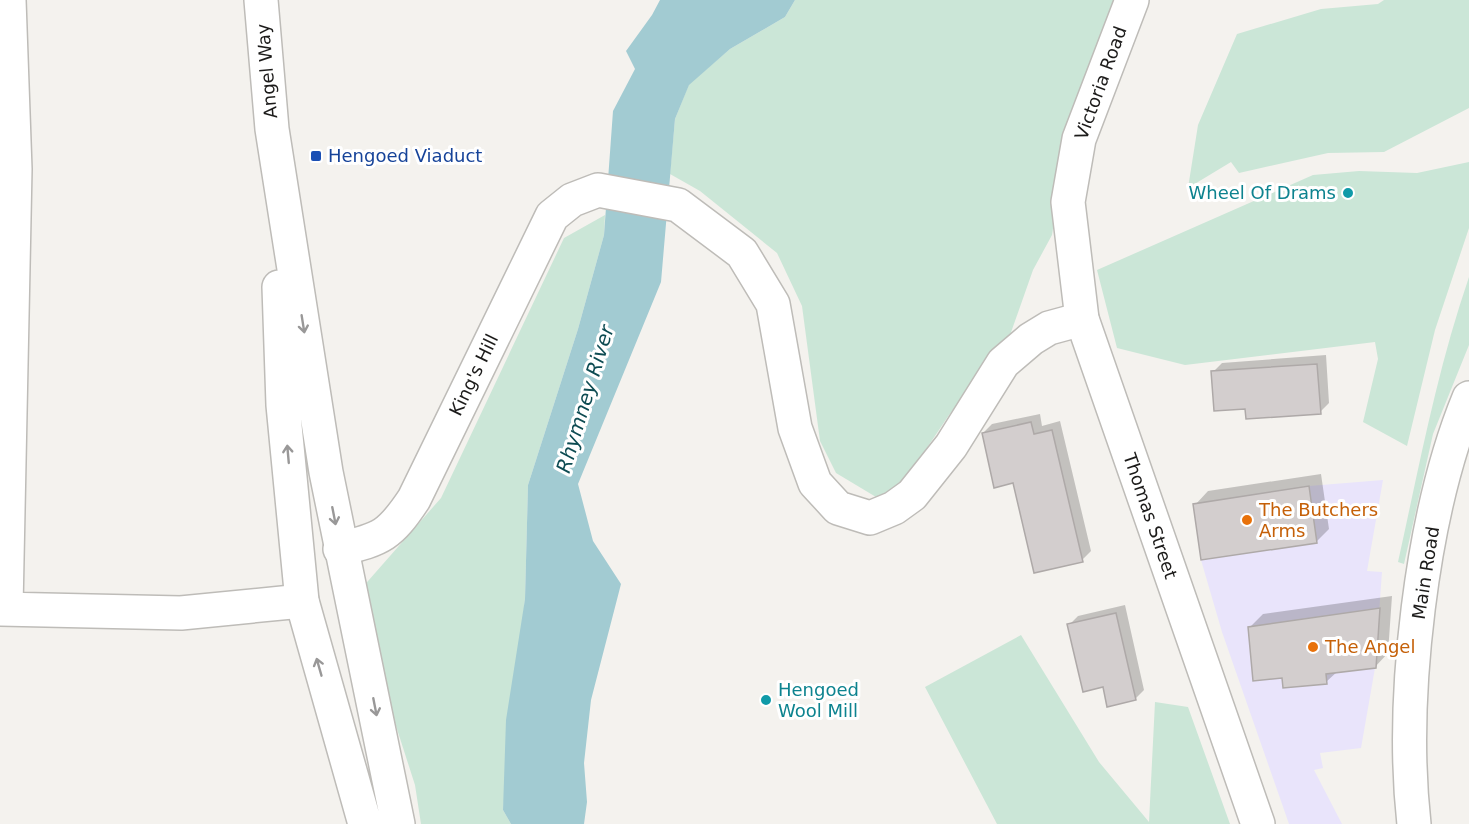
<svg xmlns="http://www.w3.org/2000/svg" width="1469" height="824" viewBox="0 0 1469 824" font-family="'DejaVu Sans',sans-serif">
	<rect width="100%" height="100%" fill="#f4f2ee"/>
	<path fill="#e9e4fb" d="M 1383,480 L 1367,571 L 1382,572 L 1375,668 L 1361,748 L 1320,753 L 1323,768 L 1314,770 L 1342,824 L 1289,824 L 1222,632 L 1201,560 L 1193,504 L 1309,486 Z"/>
	<path fill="#cbe6d7" d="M 795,0 L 1120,0 L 1066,146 L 1052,235 L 1033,270 L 1009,338 L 949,415 L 902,485 L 876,497 L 836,473 L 820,441 L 802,306 L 777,253 L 700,191 L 670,174 L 675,119 L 689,84 L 730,49 L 785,17 Z
		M 1384,0 L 1469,0 L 1469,108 L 1384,152 L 1328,153 L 1239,173 L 1231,162 L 1188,188 L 1198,125 L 1237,34 L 1321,9 L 1378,4 Z
		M 1469,162 L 1469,228 L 1435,330 L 1407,446 L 1363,422 L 1378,359 L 1375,342 L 1185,365 L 1117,348 L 1097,270 L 1313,175 L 1359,171 L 1417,173 Z
		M 605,215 L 604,235 L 578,329 L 528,485 L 525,599 L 503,810 L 511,824 L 421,824 L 415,785 L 387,698 L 361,589 L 441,498 L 564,238 Z
		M 1469,277 L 1469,345 L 1433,434 L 1404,564 L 1398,562 C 1419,467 1437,370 1469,277 Z
		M 1021,635 L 1099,762 L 1149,822 L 1155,702 L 1188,707 L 1230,824 L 997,824 L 925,687 Z"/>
	<path fill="#a2cbd2" d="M 660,0 L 795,0 L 785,17 L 730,49 L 689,85 L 675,119 L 661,282 L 578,484 L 593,541 L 621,584 L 591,700 L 584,763 L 587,802 L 584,824 L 511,824 L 503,810 L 506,720 L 525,599 L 528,485 L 578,329 L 604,235 L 613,111 L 635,69 L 626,51 L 652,15 Z"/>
	<path fill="#0003" d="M 1326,355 L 1329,403 L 1320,412 L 1247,407 L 1213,372 L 1222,363 Z
		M 1040,414 L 1042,426 L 1060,421 L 1091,551 L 1082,560 L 1014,482 L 983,433 L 992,424 Z
		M 1321,474 L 1329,529 L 1316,542 L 1195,505 L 1208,491 Z
		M 1392,596 L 1388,653 L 1375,667 L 1338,671 L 1326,682 L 1284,676 L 1250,627 L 1263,614 Z
		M 1125,605 L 1144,690 L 1135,699 L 1104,685 L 1069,625 L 1078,616 Z"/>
	<path fill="#d3cece" stroke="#aea9a8" stroke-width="1.5" d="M 1317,364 L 1321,414 L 1246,419 L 1245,409 L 1214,411 L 1211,371 Z
		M 1031,422 L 1034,434 L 1052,430 L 1083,562 L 1034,573 L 1013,483 L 994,488 L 982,433 Z
		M 1309,486 L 1317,543 L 1201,560 L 1193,504 Z
		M 1380,608 L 1376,668 L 1326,674 L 1327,684 L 1283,688 L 1282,678 L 1253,681 L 1248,627 Z
		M 1116,613 L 1136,700 L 1107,707 L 1103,687 L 1083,692 L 1067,624 Z"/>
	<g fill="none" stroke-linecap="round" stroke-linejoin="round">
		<defs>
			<path id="minor" d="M 340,549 C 382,539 390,535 414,499 L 552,216 L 572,200 L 598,190 L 678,205 L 742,253 L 773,304 L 795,428 L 815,483 L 838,508 L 870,518 L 894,508 L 912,495 L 951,446 L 1003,363 L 1031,339 L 1049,328 L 1082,319
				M 6,608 L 15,169 L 9,0
				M 0,609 L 181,613 L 302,601"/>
			<path id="major" d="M 261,0 L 272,129 L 326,472 L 398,824
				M 1132,0 L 1079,139 L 1068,202 L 1082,319 L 1258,824
				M 279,287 L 283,405 L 302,601 L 365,824
				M 1414,824 C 1400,699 1421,515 1469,398"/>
		</defs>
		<use href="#minor" stroke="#bebcb8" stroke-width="36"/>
		<use href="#major" stroke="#bebcb8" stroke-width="36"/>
		<use href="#minor" stroke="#fff" stroke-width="33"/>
		<use href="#major" stroke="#fff" stroke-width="33"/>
	</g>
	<defs><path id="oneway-shaft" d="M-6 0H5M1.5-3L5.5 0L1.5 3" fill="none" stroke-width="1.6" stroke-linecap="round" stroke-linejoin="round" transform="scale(1.5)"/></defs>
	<g stroke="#999898">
		<use href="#oneway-shaft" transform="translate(303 324) rotate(81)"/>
		<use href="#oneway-shaft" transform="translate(288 454) rotate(-95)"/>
		<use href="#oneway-shaft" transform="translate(334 516) rotate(79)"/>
		<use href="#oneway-shaft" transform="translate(319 667) rotate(-106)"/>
		<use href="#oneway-shaft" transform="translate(375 707) rotate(79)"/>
	</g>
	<rect fill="#1a4fb4" stroke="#fff" stroke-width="2" x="310" y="150" width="12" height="12" rx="3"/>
	<g fill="#0f9aa8" stroke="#fff" stroke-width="2">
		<circle cx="1348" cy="193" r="6"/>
		<circle cx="766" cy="700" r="6"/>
	</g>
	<g fill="#e8710a" stroke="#fff" stroke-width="2">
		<circle cx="1247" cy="520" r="6"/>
		<circle cx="1313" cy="647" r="6"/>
	</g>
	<g text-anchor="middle" stroke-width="6" stroke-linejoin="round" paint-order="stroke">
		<g font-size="18" fill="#1c1b1a" stroke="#fff">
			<text transform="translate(267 71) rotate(-95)" y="6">Angel Way</text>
			<text transform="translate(1101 83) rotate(-70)" y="6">Victoria Road</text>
			<text transform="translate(474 375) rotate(-64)" y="6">King's Hill</text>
			<text transform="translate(1150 516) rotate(71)" y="6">Thomas Street</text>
			<text transform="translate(1426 573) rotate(-81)" y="6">Main Road</text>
		</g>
		<g font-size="18" fill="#164399" stroke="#fff" text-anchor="start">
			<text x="328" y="162">Hengoed Viaduct</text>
		</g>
		<g font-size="18" fill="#0d838f" stroke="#fff" text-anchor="end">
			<text x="1336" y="199">Wheel Of Drams</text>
			<text x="778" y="696" text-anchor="start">Hengoed<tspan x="778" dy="21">Wool Mill</tspan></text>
		</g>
		<g font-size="18" fill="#c56008" stroke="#fff" text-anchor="start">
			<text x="1259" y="516">The Butchers<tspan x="1259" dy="21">Arms</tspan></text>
			<text x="1325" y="653">The Angel</text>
		</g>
		<g font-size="20" font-style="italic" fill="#0d4b52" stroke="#fff">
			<text transform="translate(585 399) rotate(-73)" y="7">Rhymney River</text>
		</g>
	</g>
</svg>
